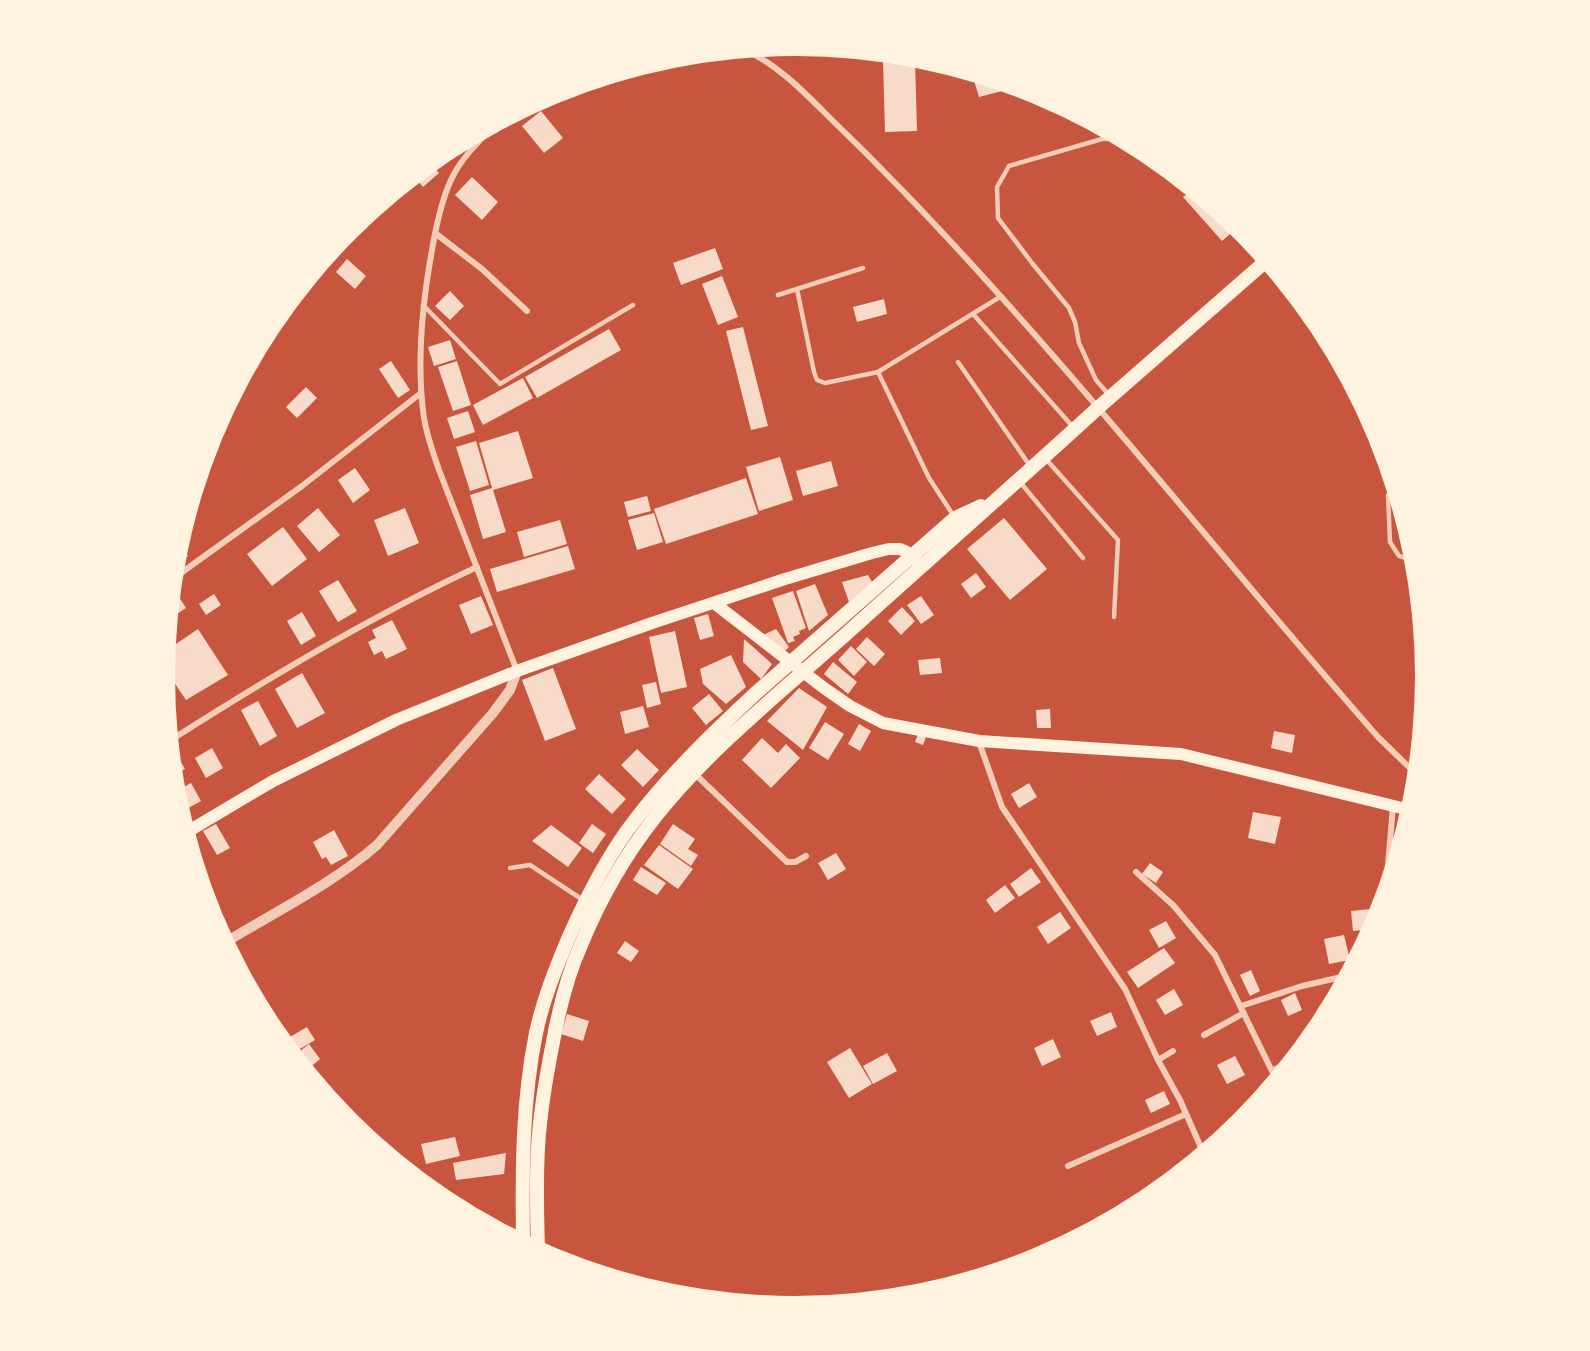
<svg xmlns="http://www.w3.org/2000/svg" width="1590" height="1351" viewBox="0 0 1590 1351" font-family="'PT Sans',sans-serif">
	<rect width="100%" height="100%" fill="#c8553d"/>
	<path fill="#f7dbc8" d="M 883,60 L 915,60 L 917,131 L 885,132 Z
		M 972,74 L 1004,83 L 1006,90 L 979,97 Z
		M 541,111 L 563,138 L 544,153 L 522,126 Z
		M 430,163 L 439,173 L 423,187 L 414,176 Z
		M 472,177 L 498,202 L 482,220 L 455,195 Z
		M 1193,190 L 1237,228 L 1222,241 L 1183,197 Z
		M 715,248 L 723,269 L 681,285 L 673,263 Z
		M 347,259 L 366,276 L 355,289 L 336,272 Z
		M 722,276 L 738,317 L 718,325 L 702,284 Z
		M 450,291 L 464,306 L 450,320 L 435,306 Z
		M 884,299 L 887,314 L 857,322 L 853,307 Z
		M 743,327 L 768,426 L 751,430 L 726,331 Z
		M 609,329 L 621,350 L 537,398 L 525,377 Z
		M 450,340 L 456,359 L 434,366 L 428,347 Z
		M 391,361 L 410,390 L 398,398 L 379,369 Z
		M 457,361 L 471,405 L 453,411 L 438,367 Z
		M 523,378 L 533,398 L 483,425 L 473,405 Z
		M 306,387 L 317,398 L 297,418 L 286,407 Z
		M 468,411 L 475,432 L 454,439 L 447,418 Z
		M 518,431 L 533,478 L 493,490 L 506,532 L 483,539 L 470,495 L 492,488 L 479,443 Z
		M 476,441 L 489,485 L 470,491 L 456,447 Z
		M 780,457 L 793,500 L 759,511 L 746,467 Z
		M 831,461 L 838,486 L 803,496 L 796,471 Z
		M 355,468 L 370,490 L 353,503 L 338,480 Z
		M 746,478 L 758,514 L 666,544 L 654,509 Z
		M 647,496 L 651,511 L 628,517 L 624,502 Z
		M 318,508 L 340,535 L 319,552 L 297,526 Z
		M 405,508 L 419,543 L 388,556 L 374,520 Z
		M 654,513 L 663,542 L 637,550 L 628,520 Z
		M 1004,518 L 1047,569 L 1010,600 L 967,549 Z
		M 560,520 L 567,544 L 524,557 L 517,532 Z
		M 283,527 L 307,559 L 272,586 L 247,554 Z
		M 179,544 L 188,556 L 175,566 L 177,552 Z
		M 568,546 L 575,569 L 497,592 L 490,569 Z
		M 976,573 L 986,587 L 971,598 L 961,584 Z
		M 868,575 L 872,582 L 849,602 L 842,582 Z
		M 338,580 L 357,611 L 338,622 L 319,591 Z
		M 815,584 L 828,615 L 809,631 L 796,591 Z
		M 173,588 L 186,608 L 175,615 L 171,609 Z
		M 793,591 L 806,628 L 799,631 L 800,634 L 793,637 L 795,641 L 788,643 L 772,598 Z
		M 214,594 L 221,605 L 206,615 L 199,604 Z
		M 481,596 L 493,625 L 471,634 L 459,605 Z
		M 921,596 L 934,615 L 921,624 L 907,605 Z
		M 902,607 L 915,621 L 901,635 L 888,621 Z
		M 302,612 L 316,636 L 301,645 L 287,621 Z
		M 708,614 L 714,636 L 700,640 L 694,618 Z
		M 392,620 L 407,649 L 386,659 L 382,651 L 374,655 L 368,642 L 376,638 L 372,630 Z
		M 198,629 L 228,675 L 186,700 L 165,669 L 167,650 Z
		M 776,629 L 789,647 L 785,651 L 761,636 Z
		M 675,631 L 687,687 L 661,693 L 649,637 Z
		M 867,637 L 885,654 L 874,666 L 856,649 Z
		M 744,639 L 772,664 L 761,679 L 743,662 Z
		M 851,646 L 867,662 L 854,676 L 838,660 Z
		M 731,655 L 746,687 L 726,704 L 703,684 L 700,669 Z
		M 940,658 L 942,673 L 920,675 L 918,660 Z
		M 833,662 L 857,682 L 848,694 L 824,674 Z
		M 553,668 L 576,729 L 545,741 L 522,680 Z
		M 302,673 L 325,713 L 297,728 L 275,689 Z
		M 656,682 L 661,704 L 647,708 L 642,685 Z
		M 799,688 L 827,707 L 803,750 L 767,721 Z
		M 709,694 L 723,711 L 706,725 L 692,708 Z
		M 258,701 L 277,736 L 260,746 L 241,710 Z
		M 643,706 L 649,727 L 625,734 L 620,712 Z
		M 1050,709 L 1051,728 L 1037,728 L 1036,710 Z
		M 825,722 L 844,734 L 828,760 L 809,748 Z
		M 859,724 L 871,731 L 860,751 L 848,744 Z
		M 1274,731 L 1295,735 L 1292,753 L 1271,748 Z
		M 918,734 L 926,737 L 923,745 L 915,742 Z
		M 762,738 L 778,753 L 786,744 L 800,758 L 771,788 L 742,760 Z
		M 212,748 L 223,768 L 206,778 L 195,758 Z
		M 637,749 L 659,770 L 643,787 L 621,765 Z
		M 174,750 L 185,769 L 174,775 L 172,751 Z
		M 599,774 L 626,799 L 612,814 L 585,789 Z
		M 191,783 L 201,801 L 181,812 L 176,791 Z
		M 1029,783 L 1037,797 L 1019,808 L 1011,794 Z
		M 1253,812 L 1281,817 L 1275,844 L 1248,838 Z
		M 216,824 L 230,848 L 217,855 L 203,831 Z
		M 592,824 L 606,834 L 593,853 L 579,843 Z
		M 673,824 L 695,839 L 688,849 L 698,855 L 691,866 L 660,844 Z
		M 551,825 L 582,848 L 568,867 L 532,841 Z
		M 334,830 L 348,856 L 331,865 L 326,857 L 322,859 L 313,842 Z
		M 659,845 L 693,869 L 678,889 L 644,865 Z
		M 836,853 L 846,869 L 828,880 L 818,863 Z
		M 1150,863 L 1163,872 L 1156,883 L 1142,874 Z
		M 641,867 L 666,883 L 657,895 L 633,880 Z
		M 1031,868 L 1041,882 L 1019,897 L 1010,884 Z
		M 1005,885 L 1015,898 L 995,913 L 986,900 Z
		M 1371,909 L 1372,926 L 1371,929 L 1353,931 L 1351,911 Z
		M 1060,912 L 1071,928 L 1048,944 L 1037,927 Z
		M 1166,921 L 1176,938 L 1159,948 L 1149,930 Z
		M 1344,935 L 1350,960 L 1329,964 L 1324,939 Z
		M 625,941 L 639,951 L 631,962 L 617,953 Z
		M 1164,948 L 1175,963 L 1138,988 L 1127,972 Z
		M 1251,970 L 1260,991 L 1250,996 L 1240,975 Z
		M 1174,989 L 1183,1005 L 1165,1015 L 1156,1000 Z
		M 1295,993 L 1302,1010 L 1288,1016 L 1281,1000 Z
		M 1111,1012 L 1117,1027 L 1097,1036 L 1090,1021 Z
		M 567,1014 L 589,1021 L 583,1041 L 561,1034 Z
		M 307,1027 L 315,1040 L 293,1053 L 283,1041 Z
		M 1053,1039 L 1061,1057 L 1042,1066 L 1034,1048 Z
		M 309,1044 L 320,1059 L 307,1070 L 295,1055 Z
		M 850,1048 L 872,1084 L 849,1098 L 827,1062 Z
		M 887,1053 L 897,1071 L 873,1084 L 863,1066 Z
		M 1235,1056 L 1245,1075 L 1227,1084 L 1217,1065 Z
		M 1164,1091 L 1170,1104 L 1151,1113 L 1145,1100 Z
		M 455,1137 L 460,1156 L 426,1164 L 421,1144 Z
		M 506,1153 L 504,1174 L 456,1180 L 453,1163 Z"/>
	<g fill="none" stroke-linecap="round" stroke-linejoin="round">
		<path stroke="#f1ccb7" stroke-width="4.5" d="M 797,289 L 814,372 L 817,380 L 825,383 L 878,372 L 1000,297
			M 778,295 L 863,268
			M 423,305 L 500,384 L 633,305
			M 973,314 L 1073,427
			M 958,362 L 1030,466
			M 878,372 L 929,478 L 955,518
			M 1109,395 L 1096,380 L 1079,343 L 1075,322 L 1069,308 L 1032,263 L 998,218 L 997,187 L 1009,166 L 1102,139 L 1120,138
			M 1045,458 L 1118,540 L 1114,617
			M 1020,482 L 1083,558
			M 1388,495 L 1390,542 L 1399,556 L 1414,560
			M 510,868 L 530,865 L 583,900"/>
		<path stroke="#f1ccb7" stroke-width="6" d="M 745,50 C 777,64 804,92 829,117 C 854,141 878,165 902,190 C 1070,364 1219,556 1378,737 L 1416,774
			M 497,123 C 480,140 461,158 451,180 C 441,201 436,227 432,250 C 422,305 416,362 424,418 C 427,436 433,453 439,470 L 517,671
			M 435,233 L 482,269 L 527,311
			M 174,578 L 302,486 L 421,393
			M 171,740 C 270,677 370,617 477,567
			M 979,742 L 1002,807 L 1125,989 L 1158,1060 L 1180,1100 L 1203,1152
			M 694,773 L 787,862 L 795,862 L 806,856
			M 1136,872 L 1173,905 L 1215,955 L 1272,1071 L 1276,1078
			M 1386,889 L 1393,806
			M 1241,1006 L 1302,986 L 1346,976
			M 1204,1035 L 1244,1013
			M 1158,1060 L 1173,1051
			M 1272,1071 L 1291,1060
			M 1068,1166 L 1186,1114"/>
		<path stroke="#f1ccb7" stroke-width="10" d="M 226,942 C 277,911 332,884 377,845 L 493,713 L 510,690 L 517,671"/>
		<path stroke="#fff3e0" stroke-width="12" d="M 714,603 L 824,688 L 850,706 L 883,723 L 979,741 L 1181,754 L 1410,810
			M 187,832 L 273,781 L 396,720 L 517,671 L 652,623 L 785,579 L 872,553 L 889,549 L 900,549 L 907,552 L 917,561"/>
		<path stroke="#fff3e0" stroke-width="14" d="M 523,1242 C 522,1172 522,1102 536,1033 C 543,1000 555,970 568,939 C 586,898 607,856 635,820 C 671,773 714,732 757,692 L 955,518 L 981,506
			M 538,1250 C 537,1216 536,1182 538,1148 C 540,1112 546,1077 553,1042 C 559,1009 567,976 581,945 C 600,899 625,855 656,816 C 710,748 780,693 845,635 C 929,559 1015,484 1099,407 L 1266,261"/>
	</g>
	<path d="M0 0H1590V1351H0ZM175 676a620 620 0 1 1 1240 0a620 620 0 1 1-1240 0Z" fill="#fff3e0" fill-rule="evenodd"/>
</svg>
